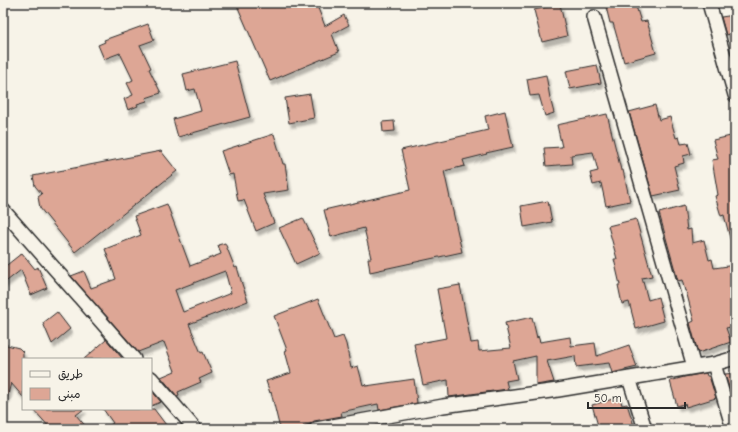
<svg xmlns="http://www.w3.org/2000/svg" width="738" height="432" viewBox="0 0 738 432" font-family="'Comic Neue','Playpen Sans Arabic',sans-serif">
	<defs>
		<filter id="shadow"><feDropShadow dx="2.5" dy="4.5" stdDeviation="1" flood-color="#0004"/></filter>
	</defs>
	<rect width="100%" height="100%" fill="#f7f3e8"/>
	<filter id="ink" filterUnits="userSpaceOnUse"><feTurbulence type="fractalNoise" baseFrequency=".025" numOctaves="2"/><feDisplacementMap in="SourceGraphic" scale="8" xChannelSelector="R" yChannelSelector="G"/><feConvolveMatrix kernelMatrix="1 2 1 2 8 2 1 2 1" color-interpolation-filters="sRGB"/></filter>
	<g filter="url(#ink)">
		<path fill="#dda695" stroke="#2b2b2b" fill-rule="evenodd" filter="url(#shadow)" d="M 236,3 L 316,3 L 325,26 L 344,15 L 349,25 L 332,34 L 339,52 L 270,81 Z
			M 605,3 L 635,3 L 641,22 L 647,21 L 656,53 L 624,62 L 613,23 L 610,23 Z
			M 560,4 L 567,36 L 542,42 L 534,10 Z
			M 735,15 L 735,33 L 726,35 L 721,17 Z
			M 148,24 L 154,40 L 140,45 L 151,68 L 149,69 L 161,93 L 146,98 L 147,101 L 137,104 L 138,106 L 128,110 L 124,99 L 133,95 L 127,83 L 133,80 L 120,53 L 104,59 L 98,45 L 105,42 L 104,40 Z
			M 235,61 L 250,117 L 178,137 L 173,119 L 201,111 L 195,89 L 187,91 L 183,74 Z
			M 597,65 L 601,83 L 570,89 L 566,71 Z
			M 546,75 L 550,98 L 554,113 L 545,116 L 539,95 L 530,96 L 527,79 Z
			M 310,94 L 314,118 L 289,123 L 285,98 Z
			M 655,105 L 659,120 L 670,117 L 676,138 L 679,137 L 681,144 L 688,143 L 691,154 L 683,156 L 684,163 L 674,166 L 680,190 L 653,196 L 629,112 Z
			M 505,111 L 513,147 L 486,153 L 487,154 L 463,160 L 465,166 L 444,171 L 462,252 L 370,272 L 368,258 L 371,258 L 364,228 L 331,237 L 324,210 L 410,190 L 401,150 L 488,130 L 485,116 Z
			M 607,114 L 621,170 L 623,170 L 630,201 L 606,206 L 601,183 L 593,185 L 590,173 L 598,171 L 593,152 L 571,155 L 572,164 L 546,166 L 544,148 L 562,147 L 557,125 Z
			M 394,121 L 395,131 L 383,132 L 382,122 Z
			M 274,134 L 283,164 L 285,164 L 289,190 L 263,194 L 274,223 L 256,231 L 244,200 L 238,201 L 233,174 L 229,175 L 221,151 Z
			M 735,135 L 735,242 L 731,242 L 724,215 L 721,216 L 715,196 L 718,195 L 712,160 L 718,159 L 713,140 Z
			M 161,151 L 177,171 L 75,252 L 40,208 L 38,197 L 42,194 L 35,186 L 33,176 Z
			M 548,201 L 552,222 L 524,227 L 521,206 Z
			M 167,204 L 190,266 L 221,254 L 218,245 L 225,243 L 235,268 L 237,267 L 242,284 L 248,301 L 189,324 L 201,353 L 203,352 L 212,373 L 199,379 L 201,382 L 178,392 L 179,395 L 177,396 L 161,377 L 175,371 L 164,342 L 138,352 L 71,276 L 84,271 L 91,288 L 116,279 L 105,249 L 141,235 L 134,216 ZM 225,271 L 231,293 L 183,312 L 175,290 Z
			M 684,206 L 687,230 L 691,229 L 692,243 L 704,240 L 709,260 L 712,259 L 714,268 L 735,265 L 735,326 L 726,328 L 731,342 L 698,353 L 690,323 L 694,321 L 686,291 L 685,291 L 682,280 L 678,281 L 659,213 Z
			M 303,218 L 320,253 L 296,264 L 279,228 Z
			M 636,219 L 652,276 L 642,278 L 648,300 L 658,297 L 664,321 L 636,329 L 629,302 L 622,304 L 618,285 L 620,285 L 614,259 L 617,259 L 608,226 Z
			M 22,253 L 35,269 L 38,267 L 47,288 L 31,295 L 21,270 L 3,284 L 3,268 Z
			M 460,285 L 471,343 L 478,342 L 479,351 L 511,348 L 505,323 L 532,317 L 537,338 L 538,336 L 540,342 L 570,337 L 571,346 L 595,343 L 597,356 L 629,345 L 637,367 L 612,373 L 609,363 L 576,367 L 575,356 L 547,361 L 554,382 L 536,385 L 536,356 L 513,361 L 517,379 L 506,381 L 508,389 L 449,397 L 448,380 L 423,385 L 414,344 L 446,338 L 437,289 Z
			M 318,299 L 334,339 L 343,336 L 346,344 L 351,368 L 358,366 L 363,385 L 366,384 L 366,386 L 414,379 L 417,403 L 379,410 L 378,404 L 341,412 L 342,416 L 314,421 L 310,424 L 303,426 L 304,429 L 280,429 L 271,392 L 270,393 L 266,381 L 291,373 L 285,351 L 287,350 L 274,316 Z
			M 57,312 L 70,329 L 52,344 L 43,323 Z
			M 105,338 L 122,358 L 119,359 L 84,359 L 106,340 Z
			M 3,344 L 19,348 L 23,352 L 23,397 L 11,383 L 7,398 L 3,398 Z
			M 706,373 L 707,376 L 709,376 L 716,398 L 686,407 L 685,404 L 677,406 L 670,381 L 684,377 Z
			M 735,373 L 735,393 L 731,394 L 725,374 Z
			M 151,390 L 161,402 L 151,406 Z
			M 620,397 L 622,405 L 627,404 L 635,429 L 599,429 L 592,405 Z
			M 33,409 L 84,409 L 76,415 L 88,429 L 51,429 Z
			M 103,409 L 154,409 L 169,429 L 105,429 L 113,423 Z"/>
		<g fill="none" stroke-linecap="round" stroke-linejoin="round">
			<defs>
				<path id="minor" d="M 709,3 L 735,95
					M 594,17 L 694,367
					M 3,210 L 134,359
					M 714,364 L 733,429
					M 151,378 L 195,429
					M 629,378 L 645,429
					M 316,429 L 443,406 L 558,390 L 714,364 L 735,358"/>
			</defs>
			<use href="#minor" stroke="#2b2b2b" stroke-width="16"/>
			<use href="#minor" stroke="#f7f3e8" stroke-width="13"/>
		</g>
	</g>
	<rect width="738" height="432" fill="none" stroke="#f7f3e8" stroke-width="16"/>
	<rect x="8" y="8" width="722" height="416" fill="none" stroke="#2b2b2b" stroke-width="1.5" filter="url(#ink)"/>
	<rect x="22" y="358" width="130" height="52" fill="#f7f3e8" stroke="#a5a39c"/>
	<rect x="30" y="371" width="20" height="6" fill="#f7f3e8" stroke="#a5a39c"/>
	<text x="58" y="378" font-size="12" fill="#2b2b2b">طريق</text>
	<rect x="30" y="388" width="20" height="12" fill="#dda695" stroke="#a5a39c"/>
	<text x="58" y="398" font-size="12" fill="#2b2b2b">مبنى</text>
	<path d="M588 402v6h97v-6" fill="none" stroke="#2b2b2b" stroke-width="2"/>
	<text x="594" y="402" font-size="12" fill="#2b2b2b" stroke="#f7f3e8" stroke-width="3" paint-order="stroke">50 m</text>
</svg>
